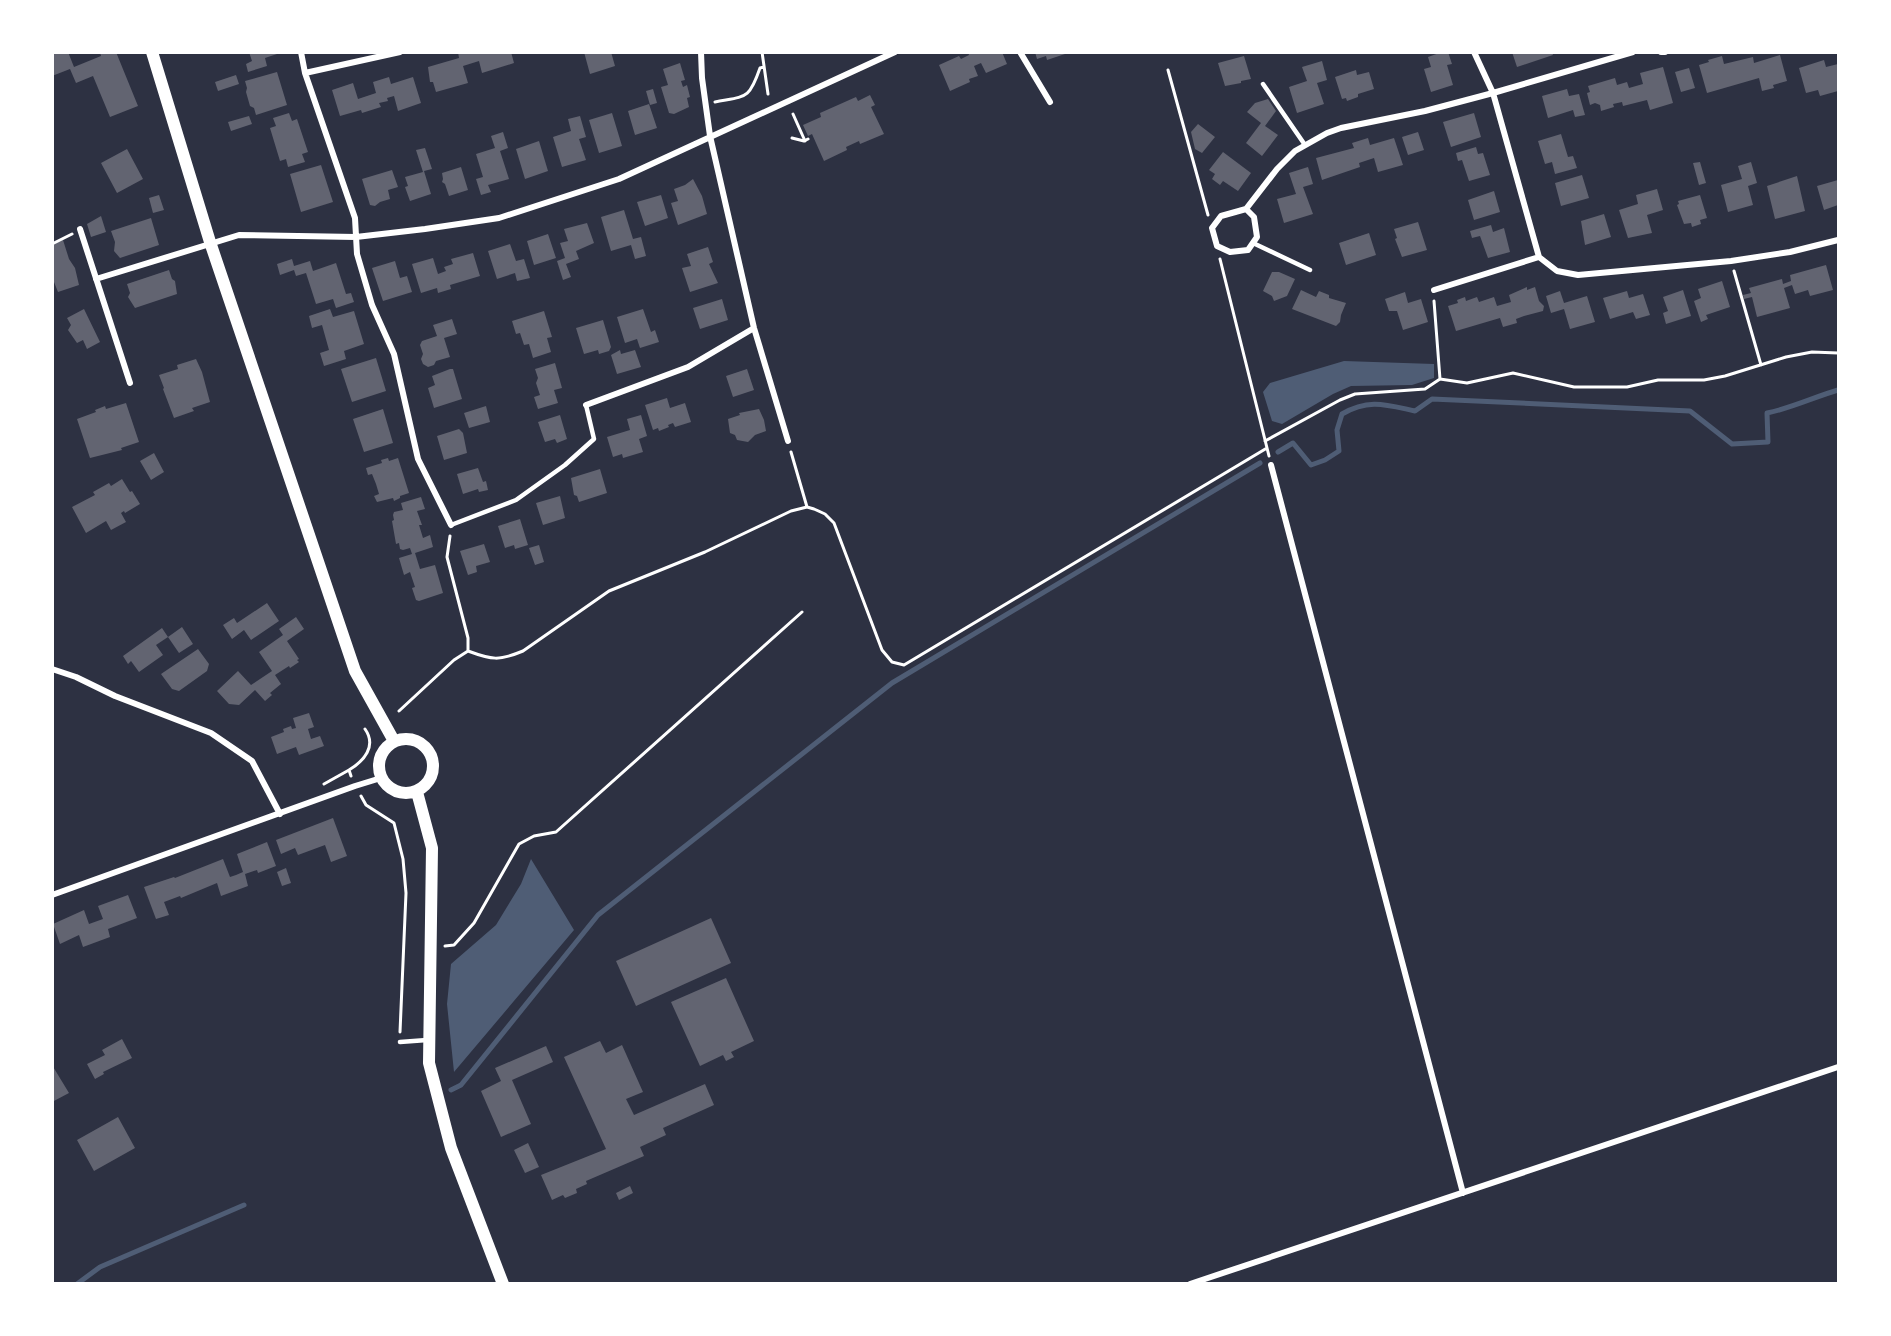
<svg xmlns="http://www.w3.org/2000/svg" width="1891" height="1336" viewBox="0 0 1891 1336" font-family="Raleway,sans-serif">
	<rect width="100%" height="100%" fill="#2d3142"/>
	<path fill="#4f5d75" d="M 1344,361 L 1434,364 L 1434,378 L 1412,385 L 1351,386 L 1333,394 L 1282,424 L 1272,421 L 1263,392 L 1270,383 Z
		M 531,859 L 574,930 L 454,1072 L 447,1004 L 451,964 L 496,925 L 521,884 Z"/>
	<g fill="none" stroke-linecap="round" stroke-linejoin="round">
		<path stroke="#4f5d75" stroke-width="5" d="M 1278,452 L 1293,443 L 1311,465 L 1325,460 L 1339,451 L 1337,430 L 1342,414 C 1369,398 1387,405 1415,411 L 1432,399 L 1690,411 L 1732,444 L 1768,442 L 1767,413 C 1792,408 1814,397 1838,390
			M 451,1090 L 461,1085 L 598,915 L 892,683 L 1260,463
			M 77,1284 L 100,1267 L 244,1205"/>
	</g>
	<path fill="#626471" d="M 52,52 L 68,52 L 74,67 L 101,56 L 100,52 L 116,52 L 138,106 L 110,117 L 93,76 L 76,83 L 70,69 L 52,76 Z
		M 249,52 L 280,52 L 280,53 L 265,58 L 267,66 L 248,72 L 246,64 L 252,61 Z
		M 458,52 L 511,52 L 514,63 L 482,73 L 479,61 L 463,66 L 468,83 L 436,92 L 433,82 L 430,82 L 428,67 L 459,58 Z
		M 584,52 L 611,52 L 615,66 L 590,74 Z
		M 968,52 L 1002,52 L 1007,64 L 986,73 L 981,63 L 974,66 L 978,76 L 969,79 L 970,82 L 950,91 L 939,65 L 959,56 L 961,59 L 969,55 Z
		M 1035,52 L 1068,52 L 1068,53 L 1047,60 L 1046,56 L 1037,59 Z
		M 1442,52 L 1448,52 L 1452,64 L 1447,65 L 1453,85 L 1431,92 L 1424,69 L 1431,67 L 1428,57 Z
		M 1512,52 L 1552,52 L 1553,55 L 1517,67 Z
		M 1780,55 L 1787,81 L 1773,85 L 1774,88 L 1762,91 L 1759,78 L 1707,93 L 1699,65 L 1709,62 L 1708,60 L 1722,56 L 1724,64 L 1753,57 L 1754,63 Z
		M 1244,56 L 1251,79 L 1241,81 L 1241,83 L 1225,86 L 1218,63 Z
		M 1824,60 L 1826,67 L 1838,64 L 1838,91 L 1820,96 L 1818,90 L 1806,93 L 1799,68 Z
		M 1322,61 L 1327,80 L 1317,83 L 1324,104 L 1297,113 L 1289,87 L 1307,81 L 1302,67 Z
		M 680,63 L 685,80 L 681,81 L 683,87 L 687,85 L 690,97 L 687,98 L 689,107 L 674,114 L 669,113 L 661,87 L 668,85 L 663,69 Z
		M 1663,67 L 1673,103 L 1650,110 L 1647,100 L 1623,106 L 1622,102 L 1613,104 L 1614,107 L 1601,111 L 1600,105 L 1595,103 L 1590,105 L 1587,93 L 1590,92 L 1588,86 L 1615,78 L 1617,85 L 1627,82 L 1629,88 L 1643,84 L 1640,73 Z
		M 1689,68 L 1695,88 L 1681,92 L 1675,72 Z
		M 1356,70 L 1357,75 L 1369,72 L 1374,89 L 1358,94 L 1358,97 L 1347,101 L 1346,98 L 1342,99 L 1335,77 Z
		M 277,72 L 287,105 L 256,115 L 254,108 L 250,106 L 246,92 L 247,88 L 245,81 Z
		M 236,75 L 239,84 L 218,91 L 215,82 Z
		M 389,77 L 391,84 L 413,77 L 421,103 L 398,111 L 394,96 L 387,98 L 388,101 L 379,103 L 381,107 L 362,113 L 361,110 L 340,116 L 332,90 L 353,83 L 358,99 L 376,93 L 373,82 Z
		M 653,89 L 657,103 L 650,105 L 646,91 Z
		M 1567,89 L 1569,96 L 1579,94 L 1585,115 L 1575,117 L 1573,110 L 1548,118 L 1542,96 Z
		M 870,95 L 875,105 L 871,107 L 884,134 L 860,144 L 859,141 L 846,147 L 847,150 L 824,161 L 812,134 L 808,136 L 803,125 L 821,117 L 820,113 L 856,97 L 858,101 Z
		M 1268,99 L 1276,111 L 1265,126 L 1278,135 L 1262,156 L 1246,143 L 1261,123 L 1247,112 L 1255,103 Z
		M 649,104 L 657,128 L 635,135 L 628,111 Z
		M 289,113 L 292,121 L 297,119 L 308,152 L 302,154 L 305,162 L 288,167 L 286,159 L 280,161 L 270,128 L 276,126 L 273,118 Z
		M 612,113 L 622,146 L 599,153 L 589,120 Z
		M 1474,113 L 1481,137 L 1451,147 L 1443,122 Z
		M 249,116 L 252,124 L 231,131 L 228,122 Z
		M 580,116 L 586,137 L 579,139 L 586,160 L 562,167 L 553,137 L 571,131 L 568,119 Z
		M 1198,124 L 1215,137 L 1202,153 L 1195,149 L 1191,132 Z
		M 503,132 L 508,148 L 500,151 L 509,179 L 488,185 L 491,192 L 481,195 L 476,179 L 483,177 L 476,154 L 495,148 L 491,136 Z
		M 1418,132 L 1424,150 L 1408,155 L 1402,137 Z
		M 1561,134 L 1568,157 L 1573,156 L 1577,168 L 1555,174 L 1552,162 L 1545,164 L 1538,141 Z
		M 1368,138 L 1370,145 L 1394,138 L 1403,165 L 1378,172 L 1374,158 L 1359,163 L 1360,167 L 1322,180 L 1316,158 L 1354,148 L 1352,143 Z
		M 539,141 L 548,171 L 525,179 L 516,149 Z
		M 1476,147 L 1478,154 L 1483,153 L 1490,175 L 1469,181 L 1462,160 L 1458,161 L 1456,153 Z
		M 425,148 L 432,169 L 424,171 L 431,194 L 410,201 L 405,187 L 408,186 L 405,177 L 423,172 L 416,150 Z
		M 127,149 L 143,179 L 117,193 L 101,163 Z
		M 1223,152 L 1251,173 L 1238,191 L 1223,181 L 1220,185 L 1212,179 L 1215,174 L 1209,170 Z
		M 1700,162 L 1706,183 L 1699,185 L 1693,163 Z
		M 1751,162 L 1757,183 L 1748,186 L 1753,205 L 1728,212 L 1721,185 L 1742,179 L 1738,166 Z
		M 321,165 L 333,202 L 301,212 L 290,174 Z
		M 461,167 L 468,190 L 449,196 L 445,184 L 442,182 L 443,179 L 442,173 Z
		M 1308,167 L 1313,184 L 1303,187 L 1313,214 L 1284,223 L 1277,199 L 1296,194 L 1289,173 Z
		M 392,170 L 398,187 L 388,190 L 390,199 L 380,202 L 375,206 L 370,205 L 362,179 Z
		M 1582,175 L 1589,198 L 1561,206 L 1555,183 Z
		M 1797,176 L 1805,211 L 1775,219 L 1767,186 Z
		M 693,179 L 702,196 L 707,214 L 678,225 L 671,203 L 678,201 L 674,189 L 685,185 Z
		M 1838,180 L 1838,205 L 1824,210 L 1817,186 Z
		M 1657,189 L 1663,210 L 1647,215 L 1652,233 L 1628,238 L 1619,210 L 1638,204 L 1636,195 Z
		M 1494,191 L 1500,212 L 1474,220 L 1468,200 Z
		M 159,195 L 164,210 L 153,213 L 149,198 Z
		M 661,195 L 668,218 L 645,226 L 637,202 Z
		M 1700,195 L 1707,218 L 1700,220 L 1701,224 L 1692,227 L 1691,223 L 1684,224 L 1677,205 L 1679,204 L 1678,201 Z
		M 624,210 L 633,239 L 641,237 L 646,256 L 635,259 L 631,245 L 611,251 L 601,217 Z
		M 1604,214 L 1611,237 L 1585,245 L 1581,221 Z
		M 101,216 L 106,232 L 91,237 L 87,224 Z
		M 151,218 L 159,245 L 120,258 L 114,251 L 115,242 L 111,231 Z
		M 1418,222 L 1427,250 L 1402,257 L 1395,239 L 1397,238 L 1394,229 Z
		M 587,223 L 594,243 L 576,251 L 579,259 L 566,264 L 571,277 L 563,280 L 557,261 L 565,258 L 560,243 L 568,241 L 564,229 Z
		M 1491,225 L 1493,232 L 1504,228 L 1510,252 L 1488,258 L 1480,236 L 1472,238 L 1470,231 Z
		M 1369,233 L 1376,255 L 1346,265 L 1339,243 Z
		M 548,234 L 556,258 L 534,265 L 527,241 Z
		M 63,240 L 69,259 L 75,268 L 79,285 L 58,292 L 52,277 L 52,245 Z
		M 510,244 L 516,261 L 524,259 L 530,278 L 517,281 L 515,273 L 497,279 L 488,251 Z
		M 708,247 L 713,262 L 709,264 L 718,283 L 690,292 L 682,268 L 691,266 L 687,254 Z
		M 473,253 L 480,276 L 450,285 L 451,289 L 438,293 L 437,288 L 421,293 L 412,264 L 433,258 L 438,274 L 446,271 L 444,267 L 453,264 L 451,259 Z
		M 292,259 L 294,266 L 310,261 L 313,271 L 336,263 L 346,294 L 351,293 L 354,302 L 336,308 L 333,299 L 316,304 L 306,273 L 296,276 L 294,270 L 280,275 L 277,264 Z
		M 395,261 L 400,278 L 407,276 L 412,292 L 383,301 L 372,268 Z
		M 1826,265 L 1833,290 L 1810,296 L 1808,290 L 1795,294 L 1792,285 L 1784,288 L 1790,308 L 1757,317 L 1752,297 L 1744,299 L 1743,295 L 1751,293 L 1749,288 L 1782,279 L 1783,284 L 1791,281 L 1790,275 Z
		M 169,270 L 172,279 L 175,281 L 177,294 L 135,308 L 128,297 L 130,293 L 127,284 Z
		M 1272,272 L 1279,272 L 1295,279 L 1287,296 L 1274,301 L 1272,296 L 1263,291 Z
		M 1722,281 L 1730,307 L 1706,315 L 1708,319 L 1701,322 L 1694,301 L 1701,298 L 1698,289 Z
		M 1527,287 L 1527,290 L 1535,287 L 1539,301 L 1544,306 L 1543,311 L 1524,316 L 1516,319 L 1517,323 L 1503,327 L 1500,318 L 1456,331 L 1448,306 L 1458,303 L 1457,300 L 1465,297 L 1466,301 L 1477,297 L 1479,302 L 1494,297 L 1497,306 L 1511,302 L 1509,295 Z
		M 1301,290 L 1316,297 L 1319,291 L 1329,295 L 1329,298 L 1346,303 L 1341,315 L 1340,322 L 1336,326 L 1292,309 Z
		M 1683,290 L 1691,316 L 1666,324 L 1663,313 L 1668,311 L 1663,297 Z
		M 1560,291 L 1564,303 L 1587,296 L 1595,322 L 1570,329 L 1564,309 L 1551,313 L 1546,296 Z
		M 1627,291 L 1629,298 L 1643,294 L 1650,315 L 1636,319 L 1633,312 L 1610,319 L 1603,298 Z
		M 1405,292 L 1408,303 L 1421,299 L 1428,322 L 1403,330 L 1397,311 L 1389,311 L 1385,299 Z
		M 722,299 L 728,320 L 700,329 L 693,308 Z
		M 84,309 L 100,342 L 87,349 L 83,340 L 77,343 L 68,330 L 71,325 L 67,318 Z
		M 330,309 L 333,317 L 354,311 L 364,344 L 344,351 L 346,359 L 324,366 L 320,353 L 329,350 L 322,325 L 312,328 L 309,316 Z
		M 643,309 L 651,332 L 655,330 L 659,342 L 640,348 L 637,339 L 625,343 L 617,317 Z
		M 544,311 L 552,337 L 547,338 L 551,352 L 533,358 L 529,344 L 524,345 L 520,333 L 516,334 L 512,321 Z
		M 452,319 L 457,334 L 444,338 L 450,357 L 436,361 L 434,365 L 428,367 L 423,364 L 421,359 L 423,354 L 420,345 L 422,341 L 437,336 L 433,325 Z
		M 603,320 L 611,347 L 609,351 L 599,354 L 598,350 L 584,354 L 576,328 Z
		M 620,350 L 621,354 L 635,350 L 641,367 L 617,374 L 611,355 Z
		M 376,358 L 386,391 L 352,402 L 341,369 Z
		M 196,359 L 202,372 L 210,402 L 192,408 L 194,411 L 174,418 L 163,389 L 164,388 L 159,375 L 178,369 L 177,365 Z
		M 555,363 L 562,388 L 554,390 L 558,403 L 538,409 L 534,397 L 540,395 L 536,383 L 538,378 L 535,369 Z
		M 450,369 L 453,369 L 462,399 L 434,408 L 428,388 L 435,385 L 432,376 Z
		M 747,369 L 754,390 L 733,397 L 726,376 Z
		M 667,398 L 670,408 L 685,403 L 691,422 L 675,427 L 673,423 L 668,425 L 669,427 L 659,431 L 658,428 L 653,430 L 645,405 Z
		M 126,403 L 139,442 L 121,448 L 122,450 L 90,458 L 77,419 L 96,412 L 95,410 L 105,406 L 106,409 Z
		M 486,406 L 490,422 L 469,428 L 464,413 Z
		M 383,409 L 393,443 L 364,452 L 353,419 Z
		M 759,409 L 764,420 L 766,431 L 755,435 L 748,442 L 737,440 L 735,435 L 730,433 L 728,419 L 740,415 L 739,413 Z
		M 560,415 L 567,439 L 557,443 L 555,439 L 545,442 L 538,422 Z
		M 641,415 L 647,436 L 639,439 L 643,452 L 623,458 L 622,454 L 613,457 L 607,437 L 630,430 L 627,419 Z
		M 459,429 L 463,433 L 467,453 L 444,460 L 437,436 Z
		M 154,453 L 164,472 L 151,480 L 140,461 Z
		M 388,458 L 389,461 L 398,458 L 409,493 L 400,496 L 400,498 L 394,501 L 393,498 L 377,502 L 374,496 L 379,494 L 376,484 L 372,474 L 368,475 L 366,468 L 382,463 L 381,460 Z
		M 478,468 L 483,482 L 486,481 L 488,490 L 479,492 L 478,489 L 463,494 L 457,474 Z
		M 600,469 L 607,493 L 579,502 L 577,496 L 574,495 L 571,478 Z
		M 122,479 L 130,492 L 132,491 L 140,504 L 125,513 L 124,511 L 121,513 L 126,522 L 111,530 L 106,521 L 86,533 L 72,507 L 95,495 L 93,492 L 109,483 L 111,486 Z
		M 560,496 L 565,518 L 543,525 L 536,503 Z
		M 421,497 L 425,509 L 417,511 L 422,525 L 419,525 L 423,538 L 430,535 L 433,547 L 415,553 L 420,569 L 435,565 L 443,593 L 419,601 L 416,600 L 412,588 L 415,587 L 410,572 L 404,575 L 399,558 L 412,554 L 410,548 L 403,550 L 400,549 L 399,543 L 396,544 L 392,521 L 394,520 L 393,515 L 394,512 L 403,510 L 401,503 Z
		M 520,519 L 528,545 L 515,549 L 514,545 L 505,548 L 498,526 Z
		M 484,544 L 490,562 L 476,566 L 477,572 L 468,575 L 460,551 Z
		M 539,545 L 544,562 L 535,565 L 529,548 Z
		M 267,603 L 279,621 L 251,640 L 244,630 L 232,639 L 223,625 L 234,618 L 237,623 Z
		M 296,617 L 304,629 L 287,641 L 299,659 L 297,660 L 299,662 L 290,668 L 289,666 L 275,675 L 281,684 L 270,693 L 272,695 L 265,701 L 255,690 L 239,705 L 229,704 L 217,691 L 238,671 L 251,685 L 272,671 L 259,652 L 283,635 L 279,629 Z
		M 182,627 L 193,644 L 179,653 L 168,637 L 156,645 L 163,655 L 139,672 L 131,661 L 128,664 L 123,656 L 162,628 L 168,637 Z
		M 198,649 L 209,664 L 207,671 L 179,691 L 172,689 L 161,674 Z
		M 309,713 L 314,727 L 308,729 L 311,739 L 320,736 L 324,746 L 299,755 L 296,747 L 277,754 L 271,737 L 284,732 L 283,729 L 291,726 L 292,729 L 296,728 L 293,718 Z
		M 333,818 L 347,856 L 331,862 L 325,845 L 298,855 L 295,848 L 281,854 L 276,840 Z
		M 267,842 L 276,866 L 258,873 L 257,870 L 245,874 L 248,886 L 221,896 L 217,883 L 181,898 L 180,896 L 164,902 L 169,915 L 156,919 L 144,887 L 174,877 L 175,878 L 223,859 L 230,877 L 236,875 L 243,872 L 237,854 Z
		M 286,868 L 291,883 L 282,886 L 277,872 Z
		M 128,895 L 137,918 L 108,929 L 110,937 L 83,947 L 79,935 L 60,944 L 53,924 L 84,910 L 89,924 L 103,919 L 98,906 Z
		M 711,918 L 731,963 L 636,1006 L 616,961 Z
		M 726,978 L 754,1041 L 731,1052 L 734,1057 L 726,1061 L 723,1055 L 700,1066 L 671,1002 Z
		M 122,1039 L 132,1058 L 103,1072 L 104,1074 L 95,1079 L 87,1064 L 105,1055 L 102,1050 Z
		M 600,1041 L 606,1053 L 622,1045 L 643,1092 L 626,1099 L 634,1115 L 705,1084 L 714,1105 L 663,1128 L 666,1135 L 640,1147 L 644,1156 L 586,1181 L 587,1184 L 576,1189 L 577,1193 L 565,1198 L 563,1195 L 552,1200 L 541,1175 L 606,1149 L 564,1057 Z
		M 546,1046 L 553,1062 L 512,1080 L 531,1124 L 501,1137 L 481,1091 L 501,1081 L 495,1068 Z
		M 52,1065 L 69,1093 L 52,1102 Z
		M 118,1117 L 135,1148 L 94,1171 L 77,1140 Z
		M 528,1143 L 539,1167 L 525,1173 L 514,1150 Z
		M 630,1186 L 633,1193 L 619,1200 L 616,1193 Z"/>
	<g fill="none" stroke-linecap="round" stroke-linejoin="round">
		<path stroke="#fff" stroke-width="3" d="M 762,52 L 768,94
			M 1168,70 L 1208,215
			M 715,102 C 746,96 749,100 760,68 L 764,67
			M 793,114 L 805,141
			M 792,138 L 804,141 L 808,139
			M 52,244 L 72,234
			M 1220,259 L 1269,456
			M 1734,271 L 1761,365
			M 1440,379 L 1467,383 L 1513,373 L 1574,387 L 1627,387 L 1658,380 L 1704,380 L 1725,376 L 1786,357 L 1812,352 L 1838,353
			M 1265,441 L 1340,400 L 1355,394 L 1425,389 L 1440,379 L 1434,301
			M 791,452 L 807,507
			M 450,536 L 447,557 L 468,638 L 468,651
			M 399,711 L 454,660 L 468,651 C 492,660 499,661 523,651 L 609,591 L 705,552 L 791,511 L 807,507 L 814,509 L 825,514 L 834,523 L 882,650 L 892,662 L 904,665 L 1267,448
			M 351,776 L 349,770 C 364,761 377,746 365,729
			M 324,784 L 349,770
			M 361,796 L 366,805 L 394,823 L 403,859 L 406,893 L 400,1032
			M 445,946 L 454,945 L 474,923 L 519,844 L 534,836 L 556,832 L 802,612"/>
		<path stroke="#fff" stroke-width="4.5" d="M 1263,84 L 1305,145
			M 1253,243 L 1310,270
			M 451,525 L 516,500 L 565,465 L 594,439 L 586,405
			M 400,1042 L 427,1040"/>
		<path stroke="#fff" stroke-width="6" d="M 301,52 L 305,73 L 355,218 L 357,254 L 372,305 L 394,354 L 418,459 L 451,525
			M 701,52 L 702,78 L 710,136 L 754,328 L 788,441
			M 1020,52 L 1050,102
			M 1474,52 L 1493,93 L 1539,257 L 1557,271 L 1578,275 L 1731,261 L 1790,252 L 1838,240
			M 1661,52 L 1665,52
			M 305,73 L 400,52
			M 1246,209 L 1254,217 L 1257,237 L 1248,250 L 1230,252 L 1217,246 L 1212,228 L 1221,216 L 1246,209 L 1277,169 L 1295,151 L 1327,133 L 1341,128 L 1425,111 L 1493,93 L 1633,52
			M 80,229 L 130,383
			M 96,279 L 239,235 L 356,237 L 425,229 L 499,218 L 619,179 L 895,52
			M 1434,290 L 1539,257
			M 586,405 L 688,367 L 754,328
			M 1271,465 L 1463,1193
			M 52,669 L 76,677 L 115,696 L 211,733 L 252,761 L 280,814
			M 52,895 L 355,786 L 381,778
			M 1190,1284 L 1838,1067"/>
		<path stroke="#fff" stroke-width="12" d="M 152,52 L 210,242 L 355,671 L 394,741
			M379 766a27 27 0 1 1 54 0a27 27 0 1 1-54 0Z
			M 417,792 L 432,848 L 429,1063 L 451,1148 L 503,1284"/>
	</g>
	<rect width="1891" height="1336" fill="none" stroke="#ffffff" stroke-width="108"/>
</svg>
